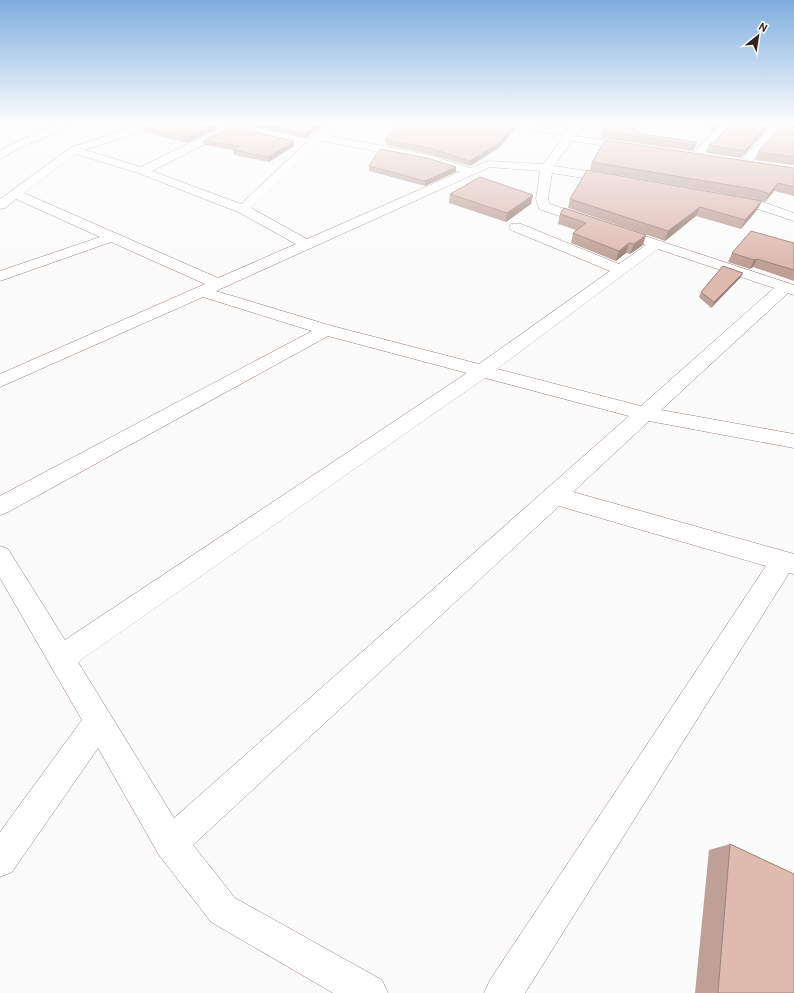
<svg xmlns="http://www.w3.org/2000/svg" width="794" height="993" viewBox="0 0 794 993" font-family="Cabin,sans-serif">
	<rect width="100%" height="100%" fill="#fbfbfb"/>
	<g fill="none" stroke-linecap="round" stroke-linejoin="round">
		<defs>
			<path id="minor" d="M 61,123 L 75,123 L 74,125 L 22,147 L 0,159 L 0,151 L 14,143 Z
				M 144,123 L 160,123 L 159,125 L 85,150 L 141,167 L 220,128 L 207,125 L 206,123 L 225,123 L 261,132 L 262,134 L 261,136 L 257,137 L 231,131 L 152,171 L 241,204 L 327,123 L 338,123 L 326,135 L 429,155 L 470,168 L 488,161 L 543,164 L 565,135 L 493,126 L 488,123 L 519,123 L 570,129 L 575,123 L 585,123 L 576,136 L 637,145 L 638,147 L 637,149 L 633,150 L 572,141 L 554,166 L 618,176 L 620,179 L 618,182 L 614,183 L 552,173 L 548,199 L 550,204 L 596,219 L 598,222 L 596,225 L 586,225 L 539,209 L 536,199 L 540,171 L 490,167 L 216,291 L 332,326 L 479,364 L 610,271 L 511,230 L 509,227 L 511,224 L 521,224 L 619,264 L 646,245 L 637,242 L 635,239 L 637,236 L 642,235 L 794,285 L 794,295 L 788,293 L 661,410 L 794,434 L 794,448 L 649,421 L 573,492 L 794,554 L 794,574 L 789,573 L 525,993 L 484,993 L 490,980 L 766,566 L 559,506 L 193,845 L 235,898 L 382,980 L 388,993 L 333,993 L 211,922 L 159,855 L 98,748 L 12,872 L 0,877 L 0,832 L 82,720 L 0,578 L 0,546 L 8,549 L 65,640 L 467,373 L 328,336 L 8,512 L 0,515 L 0,496 L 312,331 L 203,297 L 0,387 L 0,374 L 205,284 L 111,242 L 0,281 L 0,271 L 100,237 L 16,199 L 5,208 L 0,209 L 0,199 L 70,148 ZM 321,141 L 427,161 L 460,172 L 307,239 L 251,208 ZM 76,154 L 138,173 L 238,212 L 296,244 L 218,278 L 24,193 ZM 658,249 L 774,288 L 641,406 L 497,369 ZM 485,378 L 629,416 L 174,818 L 78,662 Z
				M 723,123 L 734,123 L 699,158 L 691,158 L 689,156 L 691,154 Z
				M 774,123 L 784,124 L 748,166 L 740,166 L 738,164 L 740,162 Z
				M 730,195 L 760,201 L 794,213 L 794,221 L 752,207 L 726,202 L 724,199 L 726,196 Z"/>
		</defs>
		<use href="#minor" stroke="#9e7e70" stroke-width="1"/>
		<use href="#minor" fill="#fff" fill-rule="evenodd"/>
	</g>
	<path fill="#bfa096" d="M 110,123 L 139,123 L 126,127 Z
		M 234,123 L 324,123 L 306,138 Z
		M 607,123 L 639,123 L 634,131 L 640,134 L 697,142 L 694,149 L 691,151 L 601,138 L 602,131 Z
		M 711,123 L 721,123 L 710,133 Z
		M 732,123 L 772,123 L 741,158 L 706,153 L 709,145 L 713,143 Z
		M 794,123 L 794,165 L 755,160 L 758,152 Z
		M 215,124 L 216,129 L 187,143 L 144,132 L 142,127 Z
		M 514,125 L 514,130 L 499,148 L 470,166 L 429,154 L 386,145 L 385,140 Z
		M 203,141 L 294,146 L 269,162 L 234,155 L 233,150 L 205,145 Z
		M 592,162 L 794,168 L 794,196 L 774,191 L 765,202 L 755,199 L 590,170 Z
		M 369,166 L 456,172 L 425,186 L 369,171 Z
		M 450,194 L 531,204 L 506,222 L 449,203 Z
		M 570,199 L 762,201 L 757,210 L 741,229 L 696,216 L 665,241 L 568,208 Z
		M 564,208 L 643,245 L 630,254 L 626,253 L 616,261 L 571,243 L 573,233 L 576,230 L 558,224 L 560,214 Z
		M 794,243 L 794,281 L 753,267 L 750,269 L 728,262 L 732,253 Z
		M 743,273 L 740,278 L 711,308 L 699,297 L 701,292 Z
		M 730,844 L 794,993 L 695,993 L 709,850 Z"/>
	<path fill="#9b827a" d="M 125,123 L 139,123 L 126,127 Z
		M 318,123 L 324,123 L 306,138 L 305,133 Z
		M 637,123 L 639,123 L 631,136 L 632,131 Z
		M 716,123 L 721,123 L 710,133 L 713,126 Z
		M 769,123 L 772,123 L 741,158 L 745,151 Z
		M 215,124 L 216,129 L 187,143 L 186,138 Z
		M 514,125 L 514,130 L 499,148 L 470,166 L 470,161 Z
		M 294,141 L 294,146 L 269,162 L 268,157 Z
		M 697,142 L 694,149 L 691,151 L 694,145 Z
		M 456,167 L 456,172 L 425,186 L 425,181 Z
		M 778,183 L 774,191 L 765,202 L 769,194 Z
		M 533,195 L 531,204 L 506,222 L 507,213 Z
		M 762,201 L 757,210 L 741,229 L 745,220 Z
		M 700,207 L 696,216 L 665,241 L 668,231 Z
		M 646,235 L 643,245 L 630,254 L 634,244 Z
		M 629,243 L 626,253 L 616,261 L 619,251 Z
		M 757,259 L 753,267 L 750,269 L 754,260 Z
		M 743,273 L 740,278 L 711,308 L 714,302 Z"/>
	<path fill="#debaaf" stroke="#9b827a" d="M 154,123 L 211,123 L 215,124 L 186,138 L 142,127 Z
		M 256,123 L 318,123 L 305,133 Z
		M 396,123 L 501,123 L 514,125 L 500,142 L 470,161 L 430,148 L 385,140 Z
		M 607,123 L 637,123 L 632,131 L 640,132 L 640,134 L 697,142 L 694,145 L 602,131 Z
		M 732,123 L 769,123 L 745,151 L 709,145 L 713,143 Z
		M 784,123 L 794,123 L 794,157 L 758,152 Z
		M 230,127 L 294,141 L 268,157 L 233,150 L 240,146 L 203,141 Z
		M 605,140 L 794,168 L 794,187 L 778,183 L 769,194 L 759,190 L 592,162 Z
		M 380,149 L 427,158 L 456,167 L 425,181 L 369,166 Z
		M 587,170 L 762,201 L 745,220 L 700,207 L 668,231 L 570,199 Z
		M 480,177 L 533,195 L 507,213 L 450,194 Z
		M 564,208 L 646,235 L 634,244 L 629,243 L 619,251 L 573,233 L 586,223 L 560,214 Z
		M 751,231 L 794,243 L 794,270 L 757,259 L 754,260 L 732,253 Z
		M 723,266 L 743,273 L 714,302 L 701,292 Z
		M 730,844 L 794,874 L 794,993 L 718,993 Z"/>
	<linearGradient id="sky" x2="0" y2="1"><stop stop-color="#7eaedf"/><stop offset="0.47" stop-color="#fdfdfd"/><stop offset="1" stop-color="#fdfdfd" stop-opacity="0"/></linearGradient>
	<rect width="794" height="262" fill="url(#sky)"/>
	<g transform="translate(758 36) rotate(30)" stroke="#fbfbfb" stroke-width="3" paint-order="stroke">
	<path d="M0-3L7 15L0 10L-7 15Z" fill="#2f231d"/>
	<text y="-6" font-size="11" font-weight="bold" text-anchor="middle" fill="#2f231d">N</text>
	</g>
</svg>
